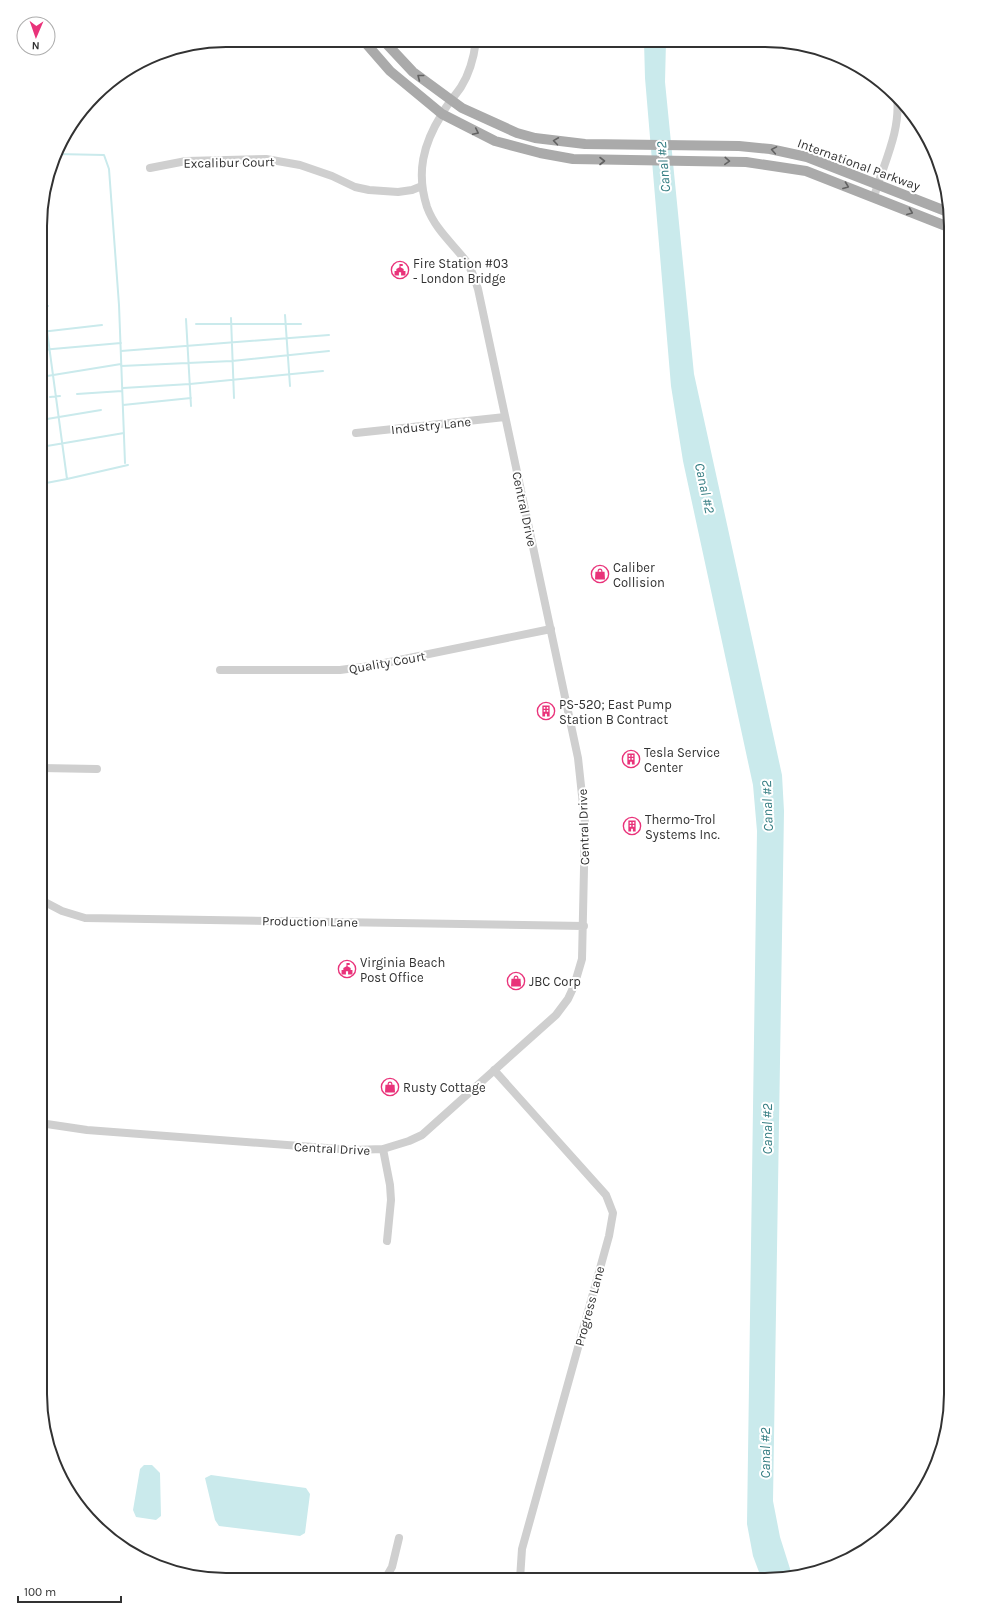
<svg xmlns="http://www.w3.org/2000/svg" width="991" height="1620" viewBox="0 0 991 1620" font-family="Karla,sans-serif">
	<rect width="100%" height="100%" fill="#fff"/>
	<path fill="#caeaec" d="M 644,41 L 666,41 L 665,82 L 694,374 L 782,775 L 784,811 L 773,1501 L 780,1537 L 792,1575 L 765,1580 L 762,1580 L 753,1556 L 747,1524 L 757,831 L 753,785 L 683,461 L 671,386 L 645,78 Z
		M 144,1465 L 152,1465 L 160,1473 L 161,1516 L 156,1520 L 136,1517 L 133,1510 L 140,1469 Z
		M 211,1475 L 306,1488 L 310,1494 L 305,1533 L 300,1536 L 219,1526 L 215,1520 L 205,1478 Z"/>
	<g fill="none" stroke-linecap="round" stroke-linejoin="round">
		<path stroke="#caeaec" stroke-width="2" d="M 56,154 L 104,155 L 109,169 L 119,305 L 125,463
			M 41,306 L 48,306
			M 285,315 L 290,386
			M 45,316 L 67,479 L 128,465
			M 231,318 L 234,398
			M 186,319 L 191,406
			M 196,324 L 301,324
			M 41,332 L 102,325
			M 41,350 L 121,343
			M 121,351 L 329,335
			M 121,366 L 232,361 L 329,351
			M 41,377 L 121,364
			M 123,388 L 190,384 L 323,371
			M 77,394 L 122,391
			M 50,397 L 60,396
			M 123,405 L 191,398
			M 41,420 L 101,410
			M 41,447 L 124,433
			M 41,484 L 67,479"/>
		<path stroke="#cfcfcf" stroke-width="8" d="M 150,168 L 186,161 L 266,159 L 300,165 L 332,176 L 355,187 L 369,190 L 398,192 L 412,190 L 422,186
			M 874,197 C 883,164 901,132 897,97
			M 356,433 L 505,417
			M 220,670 L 340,670 L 370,666 L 551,629
			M 41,768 L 97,769
			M 41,900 L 62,911 L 85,918 L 584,926
			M 494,1070 L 606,1195 L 613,1213 L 609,1236 L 522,1549 L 520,1579
			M 40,1123 L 87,1130 L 353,1150 L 383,1149 L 409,1141 L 422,1135 L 556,1015 L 568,999 L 574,986 L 582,959 L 585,823 L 578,758 L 478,289 C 475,279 472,270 466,261 C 452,243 435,229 427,207 C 416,173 423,144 442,114 C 447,104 455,96 461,87 C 470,73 474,56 476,41
			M 383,1149 L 390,1185 L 391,1200 L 387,1241
			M 385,1579 L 392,1567 L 399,1538"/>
		<path stroke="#aaa" stroke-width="10" d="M 363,40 L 390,71 L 442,114 L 495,141 L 540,153 L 573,159 L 746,162 L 806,171 L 951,228
			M 383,40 L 413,72 L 462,108 L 517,133 L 535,138 L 585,144 L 739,146 L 770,149 L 807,157 L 948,212"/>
	</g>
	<defs><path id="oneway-chevron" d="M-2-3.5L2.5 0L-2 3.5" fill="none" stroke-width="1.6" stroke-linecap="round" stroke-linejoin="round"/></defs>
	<g stroke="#626262">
		<use href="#oneway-chevron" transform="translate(420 77) rotate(-142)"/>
		<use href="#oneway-chevron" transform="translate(476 132) rotate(25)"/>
		<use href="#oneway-chevron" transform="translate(556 141) rotate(-172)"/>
		<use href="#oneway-chevron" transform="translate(774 150) rotate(-170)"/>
		<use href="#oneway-chevron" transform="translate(602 161)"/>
		<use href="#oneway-chevron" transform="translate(727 161) rotate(3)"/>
		<use href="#oneway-chevron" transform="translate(846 186) rotate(21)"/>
		<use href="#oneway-chevron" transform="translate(910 212) rotate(22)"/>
	</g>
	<defs>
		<symbol id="civic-ring" viewBox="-11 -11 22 22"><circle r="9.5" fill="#fff" stroke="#e9337a" stroke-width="1.5"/><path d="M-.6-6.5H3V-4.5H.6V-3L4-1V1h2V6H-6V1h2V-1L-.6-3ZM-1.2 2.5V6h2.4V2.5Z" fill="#e9337a"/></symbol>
		<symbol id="shop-ring" viewBox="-11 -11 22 22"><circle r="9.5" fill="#fff" stroke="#e9337a" stroke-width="1.5"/><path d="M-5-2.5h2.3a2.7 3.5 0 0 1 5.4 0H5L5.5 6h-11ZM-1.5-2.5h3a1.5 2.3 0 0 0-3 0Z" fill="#e9337a"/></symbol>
		<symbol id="building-ring" viewBox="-11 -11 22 22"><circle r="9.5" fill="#fff" stroke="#e9337a" stroke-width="1.5"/><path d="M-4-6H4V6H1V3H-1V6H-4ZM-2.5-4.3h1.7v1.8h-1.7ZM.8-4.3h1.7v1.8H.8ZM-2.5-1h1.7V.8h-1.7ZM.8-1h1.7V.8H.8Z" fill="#e9337a"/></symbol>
	</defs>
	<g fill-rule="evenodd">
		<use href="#civic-ring" x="390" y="260" width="20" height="20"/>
		<use href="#shop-ring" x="590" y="564" width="20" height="20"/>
		<use href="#building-ring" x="536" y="701" width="20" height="20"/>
		<use href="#building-ring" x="621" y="749" width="20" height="20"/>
		<use href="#building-ring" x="622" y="816" width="20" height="20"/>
		<use href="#civic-ring" x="337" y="959" width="20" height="20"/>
		<use href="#shop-ring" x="506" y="971" width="20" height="20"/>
		<use href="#shop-ring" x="380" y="1077" width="20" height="20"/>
	</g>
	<g text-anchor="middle" stroke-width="4" stroke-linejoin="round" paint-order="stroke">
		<g font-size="13" fill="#323232" stroke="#fff">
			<text transform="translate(229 162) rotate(-1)" y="5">Excalibur Court</text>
			<text transform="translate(859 164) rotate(20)" y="5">International Parkway</text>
			<text transform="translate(431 425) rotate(-6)" y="5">Industry Lane</text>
			<text transform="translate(525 509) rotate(78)" y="5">Central Drive</text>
			<text transform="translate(387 662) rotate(-10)" y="5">Quality Court</text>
			<text transform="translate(583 827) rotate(-92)" y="5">Central Drive</text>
			<text transform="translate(310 921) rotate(1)" y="5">Production Lane</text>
			<text transform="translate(332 1148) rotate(3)" y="5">Central Drive</text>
			<text transform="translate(589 1306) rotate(-75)" y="5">Progress Lane</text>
		</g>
		<g font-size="13" fill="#323232" stroke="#fff" text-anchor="start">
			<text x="413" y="268">Fire Station #03<tspan x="413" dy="15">- London Bridge</tspan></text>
			<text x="613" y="572">Caliber<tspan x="613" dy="15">Collision</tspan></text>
			<text x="559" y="709">PS-520; East Pump<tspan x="559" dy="15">Station B Contract</tspan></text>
			<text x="644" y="757">Tesla Service<tspan x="644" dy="15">Center</tspan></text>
			<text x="645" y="824">Thermo-Trol<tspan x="645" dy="15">Systems Inc.</tspan></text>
			<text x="360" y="967">Virginia Beach<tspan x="360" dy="15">Post Office</tspan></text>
			<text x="529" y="986">JBC Corp</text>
			<text x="403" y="1092">Rusty Cottage</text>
		</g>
		<g font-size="14" font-style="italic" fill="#367e83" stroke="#fff">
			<text transform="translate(663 167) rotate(-95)" y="5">Canal #2</text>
			<text transform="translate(705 488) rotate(78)" y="5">Canal #2</text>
			<text transform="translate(767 806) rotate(-92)" y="5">Canal #2</text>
			<text transform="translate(767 1129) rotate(-90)" y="5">Canal #2</text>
			<text transform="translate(765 1453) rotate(-90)" y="5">Canal #2</text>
		</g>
	</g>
	<path d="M0 0H991V1620H0ZM226 47H765A179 179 0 0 1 944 226V1394A179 179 0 0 1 765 1573H226A179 179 0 0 1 47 1394V226A179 179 0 0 1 226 47Z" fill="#fff" fill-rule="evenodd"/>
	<path fill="none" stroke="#323232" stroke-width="2" d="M226 47H765A179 179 0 0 1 944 226V1394A179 179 0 0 1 765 1573H226A179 179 0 0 1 47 1394V226A179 179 0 0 1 226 47Z"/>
	<g transform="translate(36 36) rotate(182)"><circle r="19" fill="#ffffff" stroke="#adadad"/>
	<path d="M0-3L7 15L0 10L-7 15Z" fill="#e9337a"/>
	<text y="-6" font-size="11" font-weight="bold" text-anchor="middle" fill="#323232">N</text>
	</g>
	<path d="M18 1596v6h103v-6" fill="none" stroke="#323232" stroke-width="2"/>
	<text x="24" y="1596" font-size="12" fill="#323232" stroke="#ffffff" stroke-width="3" paint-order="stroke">100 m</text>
</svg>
